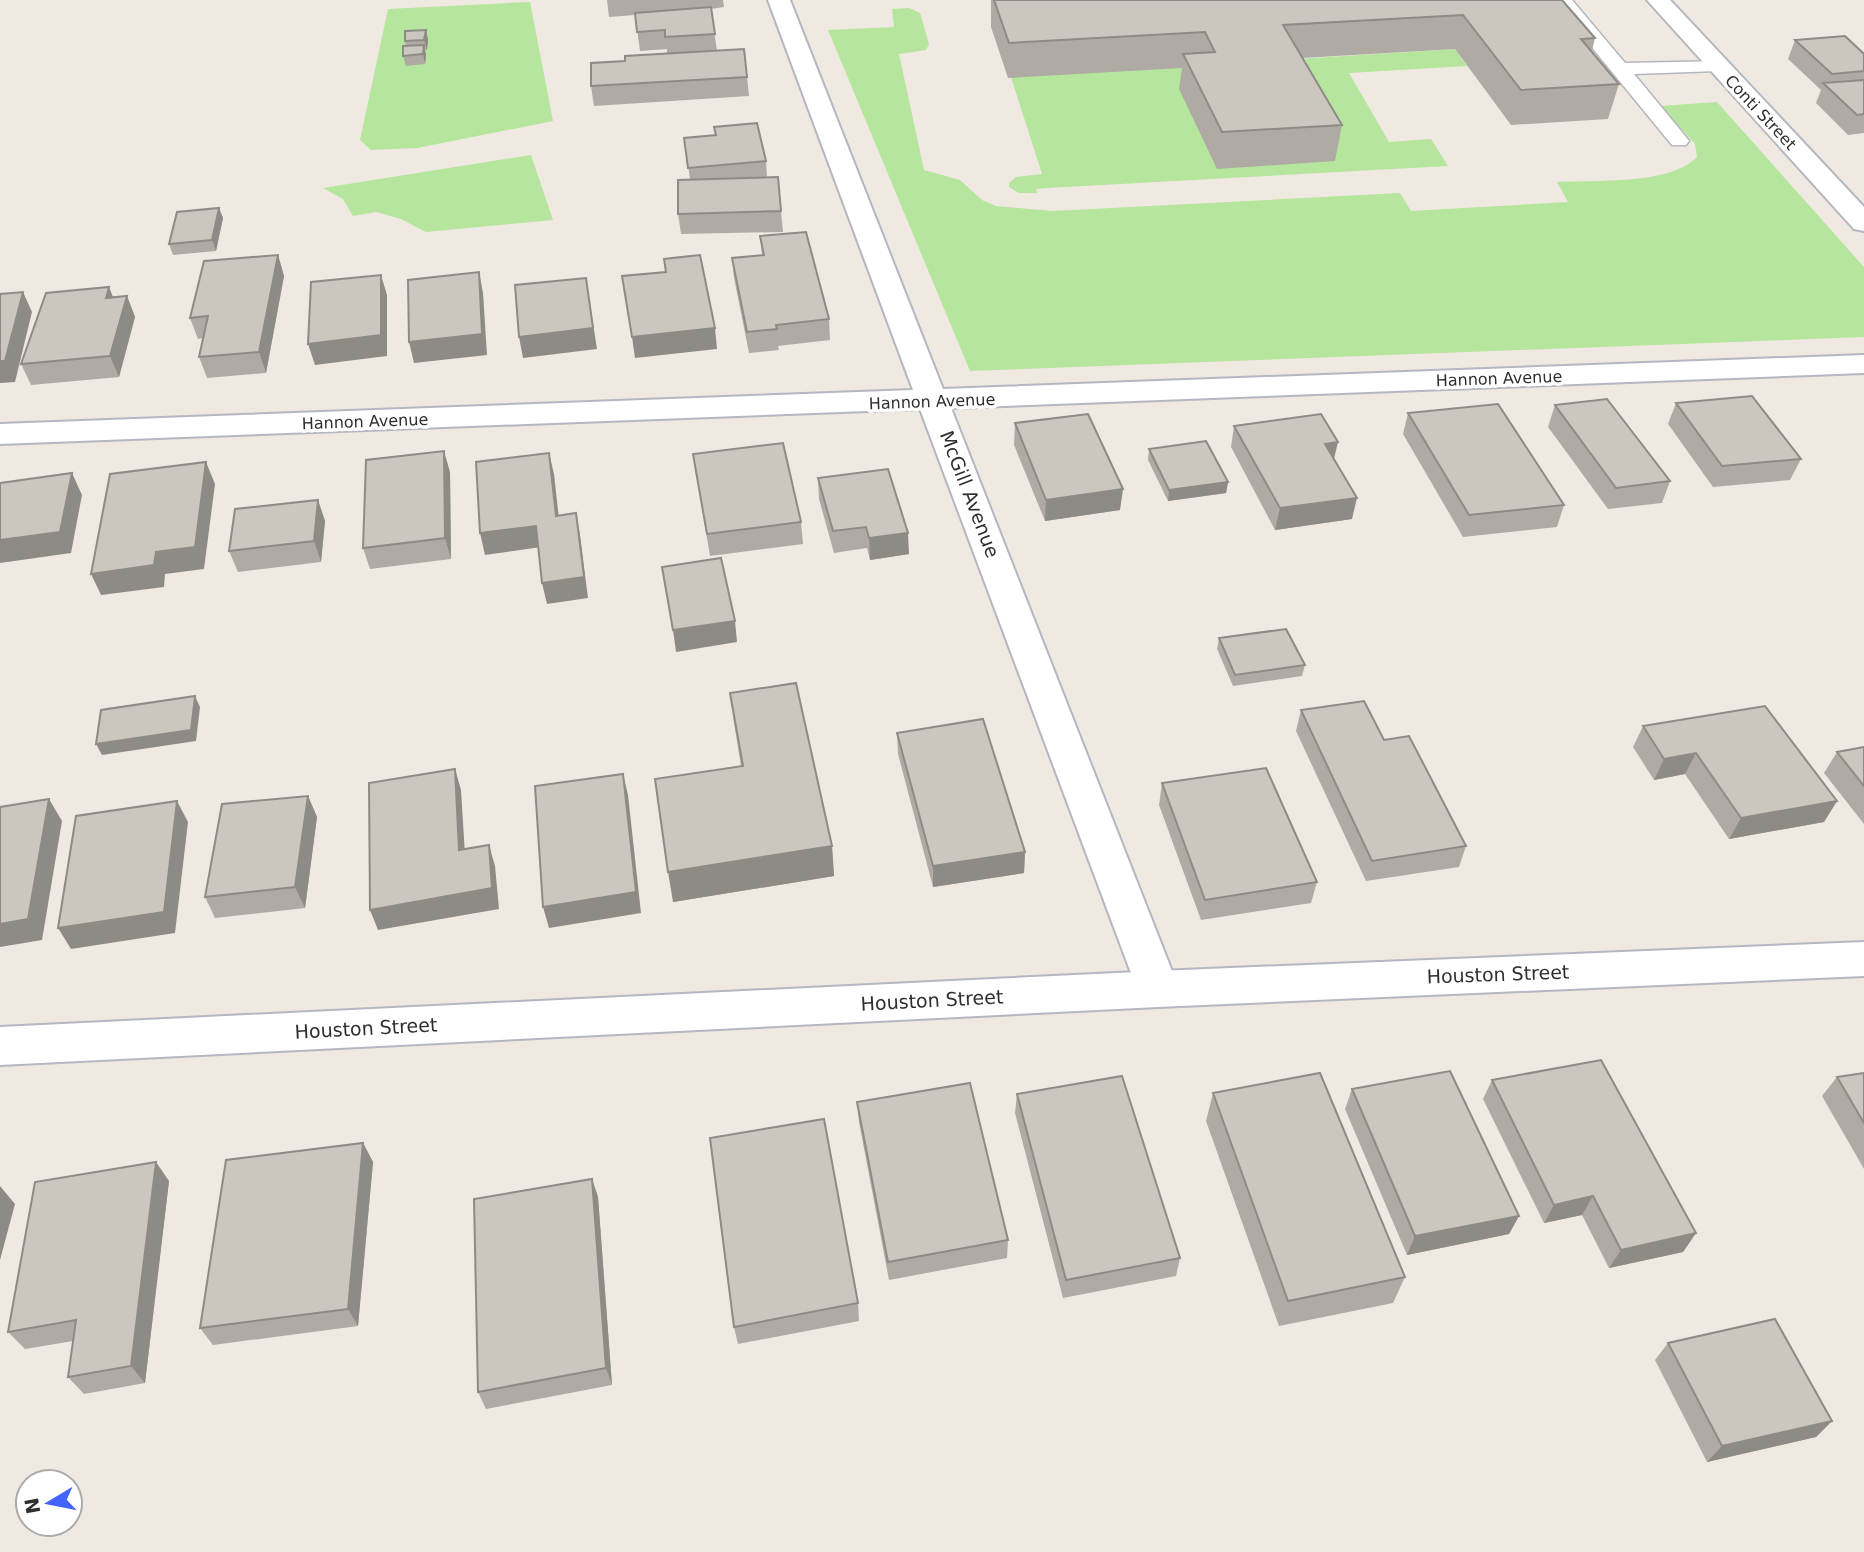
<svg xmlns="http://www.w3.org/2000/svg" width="1864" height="1552" viewBox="0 0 1864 1552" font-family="'DejaVu Sans',sans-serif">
	<rect width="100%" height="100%" fill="#efe9e1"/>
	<path fill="#b6e59e" d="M 530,2 L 553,121 L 417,148 L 371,150 L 360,140 L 388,9 Z
		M 909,8 L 920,13 L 929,44 L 926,50 L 899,54 L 924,170 L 960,180 L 982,200 L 996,206 L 1053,211 L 1400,193 L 1411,211 L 1568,202 L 1557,182 C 1594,180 1671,185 1697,157 L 1695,144 L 1661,106 L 1717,102 L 1864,267 L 1864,337 L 970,371 L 828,30 L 894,27 L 892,9 Z
		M 1455,49 L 1467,66 L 1349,73 L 1389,142 L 1431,139 L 1448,166 L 1047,188 L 1036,189 L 1037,193 L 1019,193 L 1009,187 L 1009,183 L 1016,177 L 1042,174 L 1011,77 Z
		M 531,155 L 553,220 L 426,232 L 401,219 L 376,212 L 353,216 L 343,199 L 323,188 Z"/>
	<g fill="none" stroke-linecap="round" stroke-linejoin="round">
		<defs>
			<path id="lane" d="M 1553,0 L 1572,0 L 1625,63 L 1725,61 L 1728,65 L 1725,69 L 1718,71 L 1634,74 L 1686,137 L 1689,141 L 1686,145 L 1672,145 Z"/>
			<path id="street" d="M 768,0 L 790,0 L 943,389 L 1864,355 L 1864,373 L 951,408 L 1179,989 L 1173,1002 L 1158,1007 L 1143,1002 L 1137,989 L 920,409 L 0,444 L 0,424 L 913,390 Z
				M 1647,0 L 1670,0 L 1864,207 L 1864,231 L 1854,229 Z"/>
			<path id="secondary" d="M 1864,942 L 1864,976 L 1158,1007 L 0,1065 L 0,1027 L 1158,971 Z"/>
		</defs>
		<use href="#lane" stroke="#b4b7c1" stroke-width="3"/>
		<use href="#street" stroke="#b4b7c1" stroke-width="4"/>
		<use href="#secondary" stroke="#b4b7c1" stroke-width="4"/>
		<use href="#lane" fill="#fff" fill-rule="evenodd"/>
		<use href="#street" fill="#fff" fill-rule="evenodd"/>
		<use href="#secondary" fill="#fff" fill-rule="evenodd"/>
	</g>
	<path fill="#afaba4" d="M 607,0 L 723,0 L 724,7 L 711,9 L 717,51 L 747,77 L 749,96 L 594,106 L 591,86 L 625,61 L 667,54 L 667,49 L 640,51 L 635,15 L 609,17 Z
		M 991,0 L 1562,0 L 1595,38 L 1592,51 L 1619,84 L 1608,119 L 1511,125 L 1455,49 L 1302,58 L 1342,125 L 1335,161 L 1217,169 L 1179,89 L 1182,68 L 1008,78 L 991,27 Z
		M 426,30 L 428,40 L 427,50 L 425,50 L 426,55 L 425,64 L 406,66 L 403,56 L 406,46 L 405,41 Z
		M 1795,40 L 1864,54 L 1864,133 L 1848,135 L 1816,103 L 1821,90 L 1788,59 Z
		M 714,127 L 766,161 L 767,178 L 781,211 L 783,232 L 681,234 L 678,214 L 690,179 L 684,138 L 715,135 Z
		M 219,208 L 223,218 L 216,251 L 173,255 L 169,244 Z
		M 760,236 L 829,319 L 830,340 L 778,346 L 779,350 L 749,353 L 734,278 L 732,258 L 762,255 Z
		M 278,255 L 284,276 L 266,373 L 207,378 L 199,357 L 203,338 L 198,339 L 190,318 Z
		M 109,287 L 113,297 L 127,296 L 135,317 L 119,377 L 31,385 L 21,364 Z
		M 1676,403 L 1801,459 L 1790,480 L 1713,487 L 1668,424 Z
		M 1555,405 L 1670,481 L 1662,503 L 1608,509 L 1548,427 Z
		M 1408,413 L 1564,505 L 1557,527 L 1463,537 L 1403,434 Z
		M 1015,423 L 1120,510 L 1045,521 L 1014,445 Z
		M 1234,426 L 1334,459 L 1352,519 L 1275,530 L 1231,447 Z
		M 1149,449 L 1228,482 L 1226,493 L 1168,501 L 1148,460 Z
		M 693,454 L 801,522 L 803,544 L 710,556 Z
		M 450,472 L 451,559 L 370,569 L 363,548 Z
		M 818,478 L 909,554 L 870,560 L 867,548 L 834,553 L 819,499 Z
		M 318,500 L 325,521 L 321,562 L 238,572 L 229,551 Z
		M 1219,638 L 1305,665 L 1302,676 L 1233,686 L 1217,649 Z
		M 730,693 L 832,846 L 834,876 L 673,902 L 741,766 L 734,723 Z
		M 1301,710 L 1384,740 L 1466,846 L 1459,867 L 1366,881 L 1296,731 Z
		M 1643,726 L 1837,801 L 1824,822 L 1729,839 L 1685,774 L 1654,780 L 1633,747 Z
		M 897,733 L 1025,852 L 1024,873 L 933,887 L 898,754 Z
		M 1864,747 L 1864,824 L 1824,773 L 1837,752 Z
		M 1162,783 L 1317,882 L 1311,903 L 1201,920 L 1159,805 Z
		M 308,796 L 317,817 L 305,908 L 215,918 L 205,897 Z
		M 1864,1073 L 1864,1169 L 1822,1096 L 1837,1077 Z
		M 1492,1080 L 1696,1233 L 1683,1252 L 1609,1268 L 1582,1215 L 1544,1223 L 1483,1099 Z
		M 1352,1089 L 1519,1216 L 1509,1234 L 1407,1255 L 1345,1109 Z
		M 1213,1093 L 1405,1277 L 1393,1303 L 1279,1326 L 1206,1121 Z
		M 1017,1094 L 1180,1258 L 1176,1276 L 1063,1298 L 1015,1113 Z
		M 857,1102 L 1008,1240 L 1007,1258 L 889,1280 L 859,1122 Z
		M 363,1143 L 373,1162 L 358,1326 L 213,1345 L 200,1328 Z
		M 592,1179 L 598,1197 L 612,1385 L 486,1409 L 478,1392 Z
		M 169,1181 L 145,1383 L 84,1394 L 68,1377 L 73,1341 L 25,1349 L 8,1332 Z
		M 858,1303 L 859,1321 L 738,1344 L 734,1327 Z
		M 1668,1343 L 1832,1421 L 1816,1437 L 1707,1462 L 1655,1360 Z"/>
	<path fill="#8e8b86" d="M 426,30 L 428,40 L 427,50 L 424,40 Z
		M 424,45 L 426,55 L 425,64 L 423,54 Z
		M 219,208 L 223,218 L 216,251 L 212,240 Z
		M 278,255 L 284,276 L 266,373 L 259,352 Z
		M 479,272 L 483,293 L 487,355 L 414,363 L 409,342 Z
		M 381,275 L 387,295 L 387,356 L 315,365 L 308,344 Z
		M 586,278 L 597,349 L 523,358 L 519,337 Z
		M 109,287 L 117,308 L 106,298 Z
		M 23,292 L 32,312 L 15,382 L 0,383 L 0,361 Z
		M 127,296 L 135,317 L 119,377 L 110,356 Z
		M 715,328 L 717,349 L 635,358 L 632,337 Z
		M 1338,442 L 1333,463 L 1325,444 Z
		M 444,451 L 450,472 L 451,559 L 445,538 Z
		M 549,453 L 554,474 L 561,537 L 556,516 Z
		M 206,462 L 215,484 L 204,569 L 165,574 L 164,587 L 101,595 L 91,574 L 156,552 Z
		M 72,473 L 82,495 L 71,553 L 0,563 L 0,540 Z
		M 1228,482 L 1226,493 L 1168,501 L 1169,490 Z
		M 1123,489 L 1120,510 L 1045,521 L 1046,500 Z
		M 1357,498 L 1352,519 L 1275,530 L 1280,508 Z
		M 318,500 L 325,521 L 321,562 L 314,541 Z
		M 576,513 L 580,535 L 588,598 L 547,604 L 542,583 Z
		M 536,526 L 541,547 L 485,555 L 480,533 Z
		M 908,533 L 909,554 L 870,560 L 869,538 Z
		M 735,621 L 737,642 L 676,652 L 673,630 Z
		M 195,696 L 200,707 L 196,741 L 102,755 L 96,744 Z
		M 1696,753 L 1685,774 L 1654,780 L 1664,759 Z
		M 455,769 L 461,790 L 466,871 L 459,850 Z
		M 623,774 L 628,795 L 641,913 L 549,928 L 543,907 Z
		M 308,796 L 317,817 L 305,908 L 295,887 Z
		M 49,799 L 62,821 L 42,940 L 0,947 L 0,924 Z
		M 177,801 L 188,822 L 175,933 L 71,949 L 58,928 Z
		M 1837,801 L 1824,822 L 1729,839 L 1741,818 Z
		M 489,845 L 495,866 L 499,909 L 378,930 L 370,910 Z
		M 832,846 L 834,876 L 673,902 L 668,872 Z
		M 1025,852 L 1024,873 L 933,887 L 933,866 Z
		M 363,1143 L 373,1162 L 358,1326 L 348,1309 Z
		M 156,1162 L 169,1181 L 145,1383 L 131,1366 Z
		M 592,1179 L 598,1197 L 612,1385 L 606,1368 Z
		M 0,1186 L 15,1204 L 0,1260 Z
		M 1593,1196 L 1582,1215 L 1544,1223 L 1554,1205 Z
		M 1519,1216 L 1509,1234 L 1407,1255 L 1415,1236 Z
		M 1696,1233 L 1683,1252 L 1609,1268 L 1621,1250 Z
		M 1832,1421 L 1816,1437 L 1707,1462 L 1722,1446 Z"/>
	<path fill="#cbc7bf" stroke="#8e8b86" stroke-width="2" d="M 994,0 L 1562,0 L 1595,38 L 1581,39 L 1619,84 L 1521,90 L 1463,15 L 1283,25 L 1342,125 L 1222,132 L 1183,54 L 1215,52 L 1205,32 L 1009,43 Z
		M 711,7 L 715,34 L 665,37 L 665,30 L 637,32 L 635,13 Z
		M 426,30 L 424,40 L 405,41 L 405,31 Z
		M 1845,36 L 1864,54 L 1864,71 L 1832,74 L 1795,40 Z
		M 424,45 L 423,54 L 403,56 L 403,46 Z
		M 744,49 L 747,77 L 591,86 L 591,63 L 625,61 L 625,56 Z
		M 1864,80 L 1864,114 L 1857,115 L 1823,83 Z
		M 757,123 L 766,161 L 688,168 L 684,138 L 716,135 L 714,127 Z
		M 778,177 L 781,211 L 678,214 L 678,180 Z
		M 219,208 L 212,240 L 169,244 L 177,212 Z
		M 806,232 L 829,319 L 776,325 L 777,329 L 747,332 L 732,258 L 764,255 L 760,236 Z
		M 278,255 L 259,352 L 199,357 L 208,316 L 190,318 L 204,261 Z
		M 700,255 L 715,328 L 632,337 L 622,276 L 666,272 L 664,259 Z
		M 479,272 L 482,334 L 409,342 L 408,280 Z
		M 381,275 L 381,335 L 308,344 L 311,282 Z
		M 586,278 L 593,328 L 519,337 L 515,285 Z
		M 109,287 L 106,298 L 127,296 L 110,356 L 21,364 L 46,293 Z
		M 23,292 L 5,361 L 0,361 L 0,294 Z
		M 1752,396 L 1801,459 L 1722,466 L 1676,403 Z
		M 1607,399 L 1670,481 L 1616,488 L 1555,405 Z
		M 1498,404 L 1564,505 L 1469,515 L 1408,413 Z
		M 1088,414 L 1123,489 L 1046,500 L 1015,423 Z
		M 1321,414 L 1338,442 L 1325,444 L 1357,498 L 1280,508 L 1234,426 Z
		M 1206,441 L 1228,482 L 1169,490 L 1149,449 Z
		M 783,443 L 801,522 L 707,534 L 693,454 Z
		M 444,451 L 445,538 L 363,548 L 366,460 Z
		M 549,453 L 556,516 L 576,513 L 584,577 L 542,583 L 536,526 L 480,533 L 476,462 Z
		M 206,462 L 195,547 L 156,552 L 154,565 L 91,574 L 110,474 Z
		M 888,469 L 908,533 L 869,538 L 866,527 L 833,531 L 818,478 Z
		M 72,473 L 60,532 L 0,540 L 0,483 Z
		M 318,500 L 314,541 L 229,551 L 235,509 Z
		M 721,558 L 735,621 L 673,630 L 662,567 Z
		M 1286,629 L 1305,665 L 1235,675 L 1219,638 Z
		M 796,683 L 832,846 L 668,872 L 655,779 L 743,766 L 730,693 Z
		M 195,696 L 191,730 L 96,744 L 101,710 Z
		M 1364,701 L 1384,740 L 1409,736 L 1466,846 L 1372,861 L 1301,710 Z
		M 1765,706 L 1837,801 L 1741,818 L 1696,753 L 1664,759 L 1643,726 Z
		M 983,719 L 1025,852 L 933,866 L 897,733 Z
		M 1864,747 L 1864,786 L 1837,752 Z
		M 1266,768 L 1317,882 L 1205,900 L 1162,783 Z
		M 455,769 L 459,850 L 489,845 L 492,888 L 370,910 L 369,783 Z
		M 623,774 L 636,892 L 543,907 L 535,786 Z
		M 308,796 L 295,887 L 205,897 L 222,804 Z
		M 49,799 L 28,919 L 0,924 L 0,807 Z
		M 177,801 L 164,912 L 58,928 L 76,816 Z
		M 1601,1060 L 1696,1233 L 1621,1250 L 1593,1196 L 1554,1205 L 1492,1080 Z
		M 1450,1071 L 1519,1216 L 1415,1236 L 1352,1089 Z
		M 1320,1073 L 1405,1277 L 1288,1301 L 1213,1093 Z
		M 1864,1073 L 1864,1123 L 1837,1077 Z
		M 1122,1076 L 1180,1258 L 1066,1280 L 1017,1094 Z
		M 970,1083 L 1008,1240 L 888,1262 L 857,1102 Z
		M 824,1119 L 858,1303 L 734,1327 L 710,1138 Z
		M 363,1143 L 348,1309 L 200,1328 L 226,1160 Z
		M 156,1162 L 131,1366 L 68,1377 L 76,1320 L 8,1332 L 35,1182 Z
		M 592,1179 L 606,1368 L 478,1392 L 474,1199 Z
		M 1775,1319 L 1832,1421 L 1722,1446 L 1668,1343 Z"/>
	<g text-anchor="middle" stroke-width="7" stroke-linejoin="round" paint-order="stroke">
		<g font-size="16" fill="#2e2e2e" stroke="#fff">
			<text transform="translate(1761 112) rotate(47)" y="6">Conti Street</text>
			<text transform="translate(1499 378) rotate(-2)" y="6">Hannon Avenue</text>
			<text transform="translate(932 401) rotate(-2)" y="6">Hannon Avenue</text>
			<text transform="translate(365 421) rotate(-2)" y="6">Hannon Avenue</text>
		</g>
		<g font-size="19" fill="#2e2e2e" stroke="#fff">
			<text transform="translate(970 494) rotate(69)" y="7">McGill Avenue</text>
			<text transform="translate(1498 974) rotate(-2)" y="7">Houston Street</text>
			<text transform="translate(932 1000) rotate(-3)" y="7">Houston Street</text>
			<text transform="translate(366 1028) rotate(-3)" y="7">Houston Street</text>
		</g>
	</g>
	<g transform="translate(49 1503) rotate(260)"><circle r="33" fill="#ffffff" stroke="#ababab" stroke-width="2"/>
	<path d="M0-5L12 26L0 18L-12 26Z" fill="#4264fb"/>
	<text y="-10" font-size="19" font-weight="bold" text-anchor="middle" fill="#2e2e2e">N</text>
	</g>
</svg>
